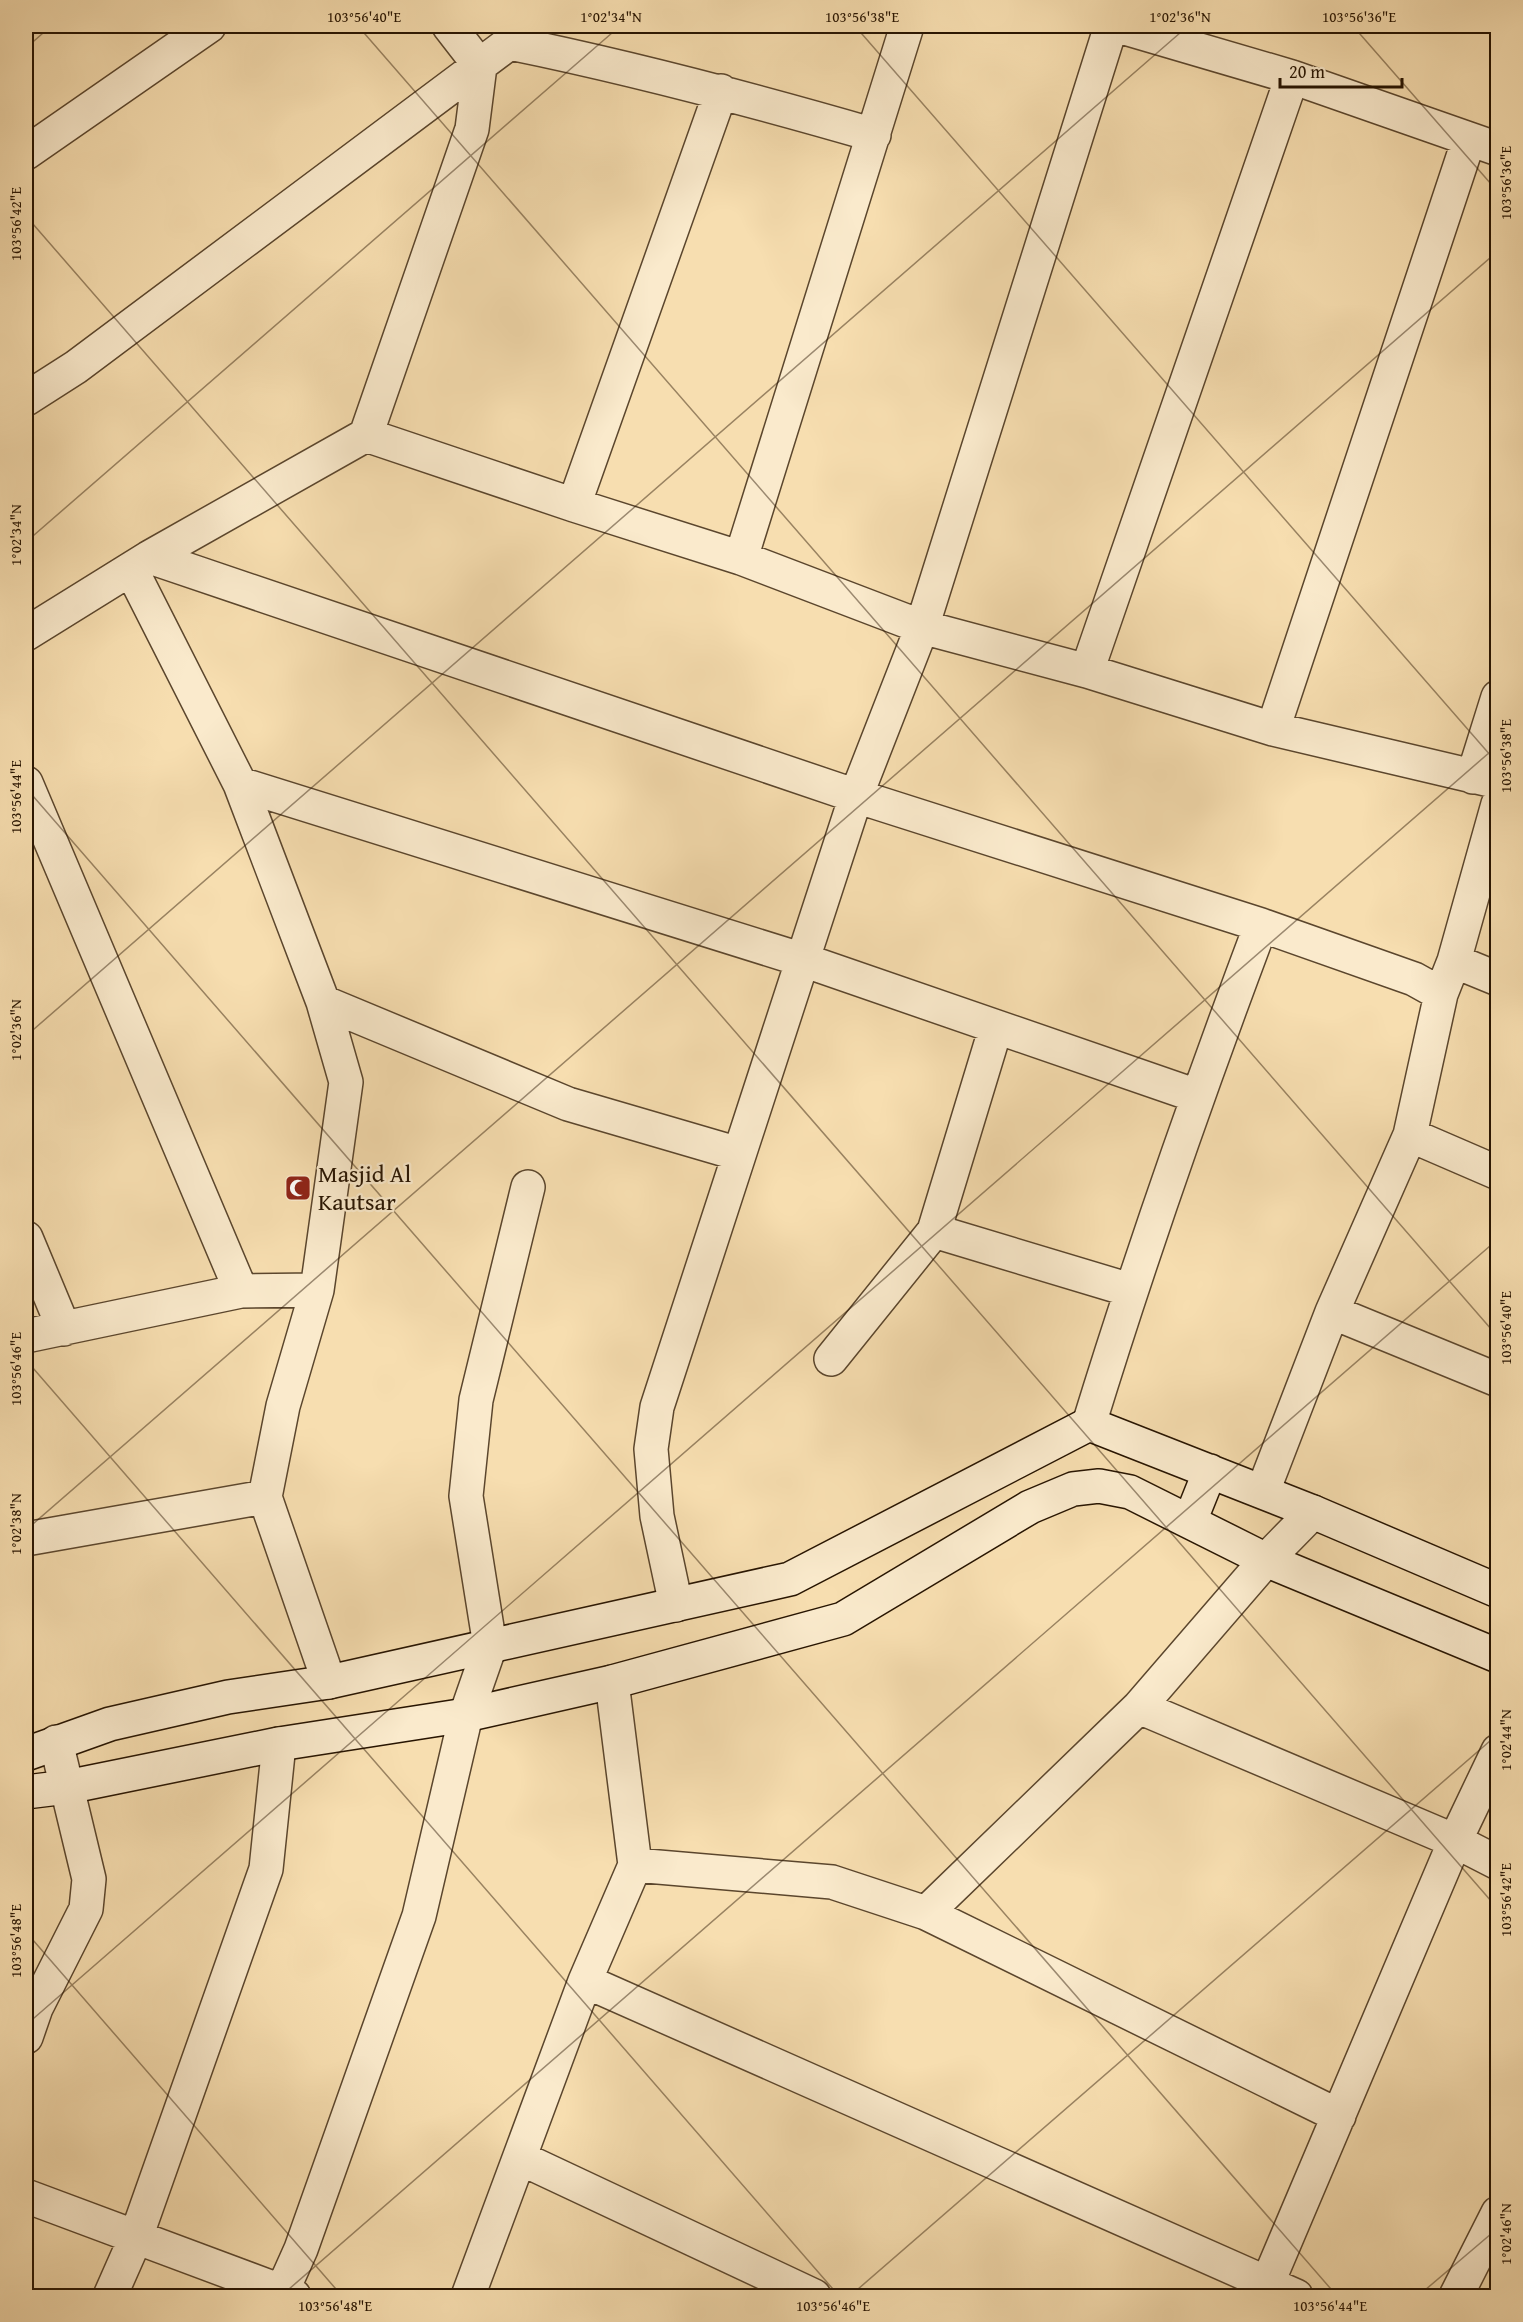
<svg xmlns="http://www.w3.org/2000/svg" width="1523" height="2322" viewBox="0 0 1523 2322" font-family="'Gentium Book Plus',serif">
	<rect width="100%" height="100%" fill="#f7deb0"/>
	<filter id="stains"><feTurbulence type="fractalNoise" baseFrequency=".00333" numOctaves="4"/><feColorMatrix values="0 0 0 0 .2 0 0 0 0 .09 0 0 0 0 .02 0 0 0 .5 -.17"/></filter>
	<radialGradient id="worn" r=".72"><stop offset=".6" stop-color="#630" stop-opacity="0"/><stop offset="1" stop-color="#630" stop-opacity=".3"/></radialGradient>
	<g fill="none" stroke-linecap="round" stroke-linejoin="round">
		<defs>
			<path id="street" d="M 449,26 L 480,66 L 472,129 L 366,435 L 574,505 L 741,558 L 922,627 L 1087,671 L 1273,729 L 1498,782
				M 1118,26 L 1292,77 L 1498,149
				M 510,43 C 633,68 753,100 874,135
				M 26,153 L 209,26
				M 26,399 L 76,367 L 532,26
				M 574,505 L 721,91
				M 150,557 L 856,796 L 1261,925 L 1414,979 L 1441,994
				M 741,558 L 907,26
				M 131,569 L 240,784 L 323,1002 L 346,1082 L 317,1290 L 283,1406 L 265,1497 L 329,1682
				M 26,634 L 150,557 L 366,435
				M 1087,671 L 1292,77
				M 1273,729 L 1469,139
				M 1473,777 L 1498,697
				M 26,783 L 241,1291
				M 240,784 L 803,960 L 1197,1096
				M 1454,961 L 1498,979
				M 323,1002 L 568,1104 L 739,1154
				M 996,1027 L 934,1231 L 1130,1290
				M 1410,1135 L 1498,1173
				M 26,1238 L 64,1329
				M 1332,1312 L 1498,1380
				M 26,1336 L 241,1291 L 317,1290
				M 831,1359 L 934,1231
				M 1089,1424 C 1141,1255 1199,1090 1261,925
				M 1263,1491 L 1332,1312 L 1410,1135 L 1441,994 L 1454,961 L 1498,804
				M 26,1539 L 265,1497
				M 676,1605 L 657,1516 L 651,1449 L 657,1407 L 856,796 L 922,627 L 1111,26
				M 1139,1707 L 1455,1841 L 1498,1863
				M 635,1865 L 832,1882 L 926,1913 L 1339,2116
				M 926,1913 L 1139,1707 L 1266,1560 L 1313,1512
				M 585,1981 L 1296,2296
				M 26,2037 L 36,2008 L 86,1909 L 89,1879 L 56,1742
				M 520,2158 L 814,2296
				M 26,2196 L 294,2296
				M 110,2296 L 136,2237 L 266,1869 L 279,1744
				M 280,2296 L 301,2249 L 419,1916 L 466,1715 L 490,1646 L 466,1496 L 476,1400 L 528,1187
				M 468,2296 L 585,1981 L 635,1865 L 612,1682
				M 1262,2296 L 1455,1841 L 1498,1751
				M 1456,2296 L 1498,2213"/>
			<path id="secondary" d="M 1190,1521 L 1210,1471
				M 26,1754 L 110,1724 L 228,1697 L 329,1682 L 790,1579 L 1089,1424 L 1313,1512 L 1498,1591
				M 26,1792 L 67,1787 L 279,1744 L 466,1715 L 612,1682 L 843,1619 L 1030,1507 L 1073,1489 L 1099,1486 L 1130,1492 L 1266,1560 L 1498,1656"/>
		</defs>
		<use href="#street" stroke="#5b462d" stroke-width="36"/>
		<use href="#secondary" stroke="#271401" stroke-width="36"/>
		<use href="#street" stroke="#faeacc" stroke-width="33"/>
		<use href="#secondary" stroke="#faeacc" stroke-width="33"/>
	</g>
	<path fill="none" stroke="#271401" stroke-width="1.5" stroke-opacity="0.45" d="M 358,26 L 1498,1337M 855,26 L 1498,764M 1353,26 L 1498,192M 26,48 L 51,26M 26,216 L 1498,1909M 26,542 L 620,26M 26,788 L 1337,2296M 26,1036 L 1188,26M 26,1360 L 839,2296M 26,1530 L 1498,251M 26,1932 L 342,2296M 26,2025 L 1498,745M 281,2296 L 1498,1239M 850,2296 L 1498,1734M 1418,2296 L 1498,2228"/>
	<defs>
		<symbol id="mosque-square" viewBox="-11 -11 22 22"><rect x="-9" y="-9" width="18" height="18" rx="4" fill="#8f2418" stroke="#faeacc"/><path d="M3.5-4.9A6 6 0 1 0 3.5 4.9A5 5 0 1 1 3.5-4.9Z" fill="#fff"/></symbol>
	</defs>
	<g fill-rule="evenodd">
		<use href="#mosque-square" x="283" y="1173" width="30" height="30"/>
	</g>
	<g text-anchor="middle" stroke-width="4.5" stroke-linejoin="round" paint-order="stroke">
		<g font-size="24" fill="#271401" stroke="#faeacc" text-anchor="start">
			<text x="318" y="1182">Masjid Al<tspan x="318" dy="28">Kautsar</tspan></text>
		</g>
	</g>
	<rect width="1523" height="2322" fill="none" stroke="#f7deb0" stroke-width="66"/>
	<path d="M1280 78v9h122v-9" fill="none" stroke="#271401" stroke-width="3"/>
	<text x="1289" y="78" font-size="18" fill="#271401" stroke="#faeacc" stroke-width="4.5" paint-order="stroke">20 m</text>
	<rect x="33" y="33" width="1457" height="2256" fill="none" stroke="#271401" stroke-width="2"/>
	<g font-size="15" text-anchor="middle" fill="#271401">
		<text x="364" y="22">103°56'40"E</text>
		<text x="611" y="22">1°02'34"N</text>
		<text x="862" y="22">103°56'38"E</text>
		<text x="1180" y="22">1°02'36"N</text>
		<text x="1359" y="22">103°56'36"E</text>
		<text transform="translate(1506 183) rotate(-90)" y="5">103°56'36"E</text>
		<text transform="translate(16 224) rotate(-90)" y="5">103°56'42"E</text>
		<text transform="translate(16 535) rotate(-90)" y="5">1°02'34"N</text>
		<text transform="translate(1506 756) rotate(-90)" y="5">103°56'38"E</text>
		<text transform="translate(16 797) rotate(-90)" y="5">103°56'44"E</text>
		<text transform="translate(16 1030) rotate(-90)" y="5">1°02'36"N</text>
		<text transform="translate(1506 1328) rotate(-90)" y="5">103°56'40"E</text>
		<text transform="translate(16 1369) rotate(-90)" y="5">103°56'46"E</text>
		<text transform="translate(16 1524) rotate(-90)" y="5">1°02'38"N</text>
		<text transform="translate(1506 1740) rotate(-90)" y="5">1°02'44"N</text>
		<text transform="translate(1506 1900) rotate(-90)" y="5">103°56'42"E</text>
		<text transform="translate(16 1941) rotate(-90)" y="5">103°56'48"E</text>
		<text transform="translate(1506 2234) rotate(-90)" y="5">1°02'46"N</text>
		<text x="335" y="2311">103°56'48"E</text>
		<text x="833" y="2311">103°56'46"E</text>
		<text x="1330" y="2311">103°56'44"E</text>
	</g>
	<rect width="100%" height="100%" filter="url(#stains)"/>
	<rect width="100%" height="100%" fill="url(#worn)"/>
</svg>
